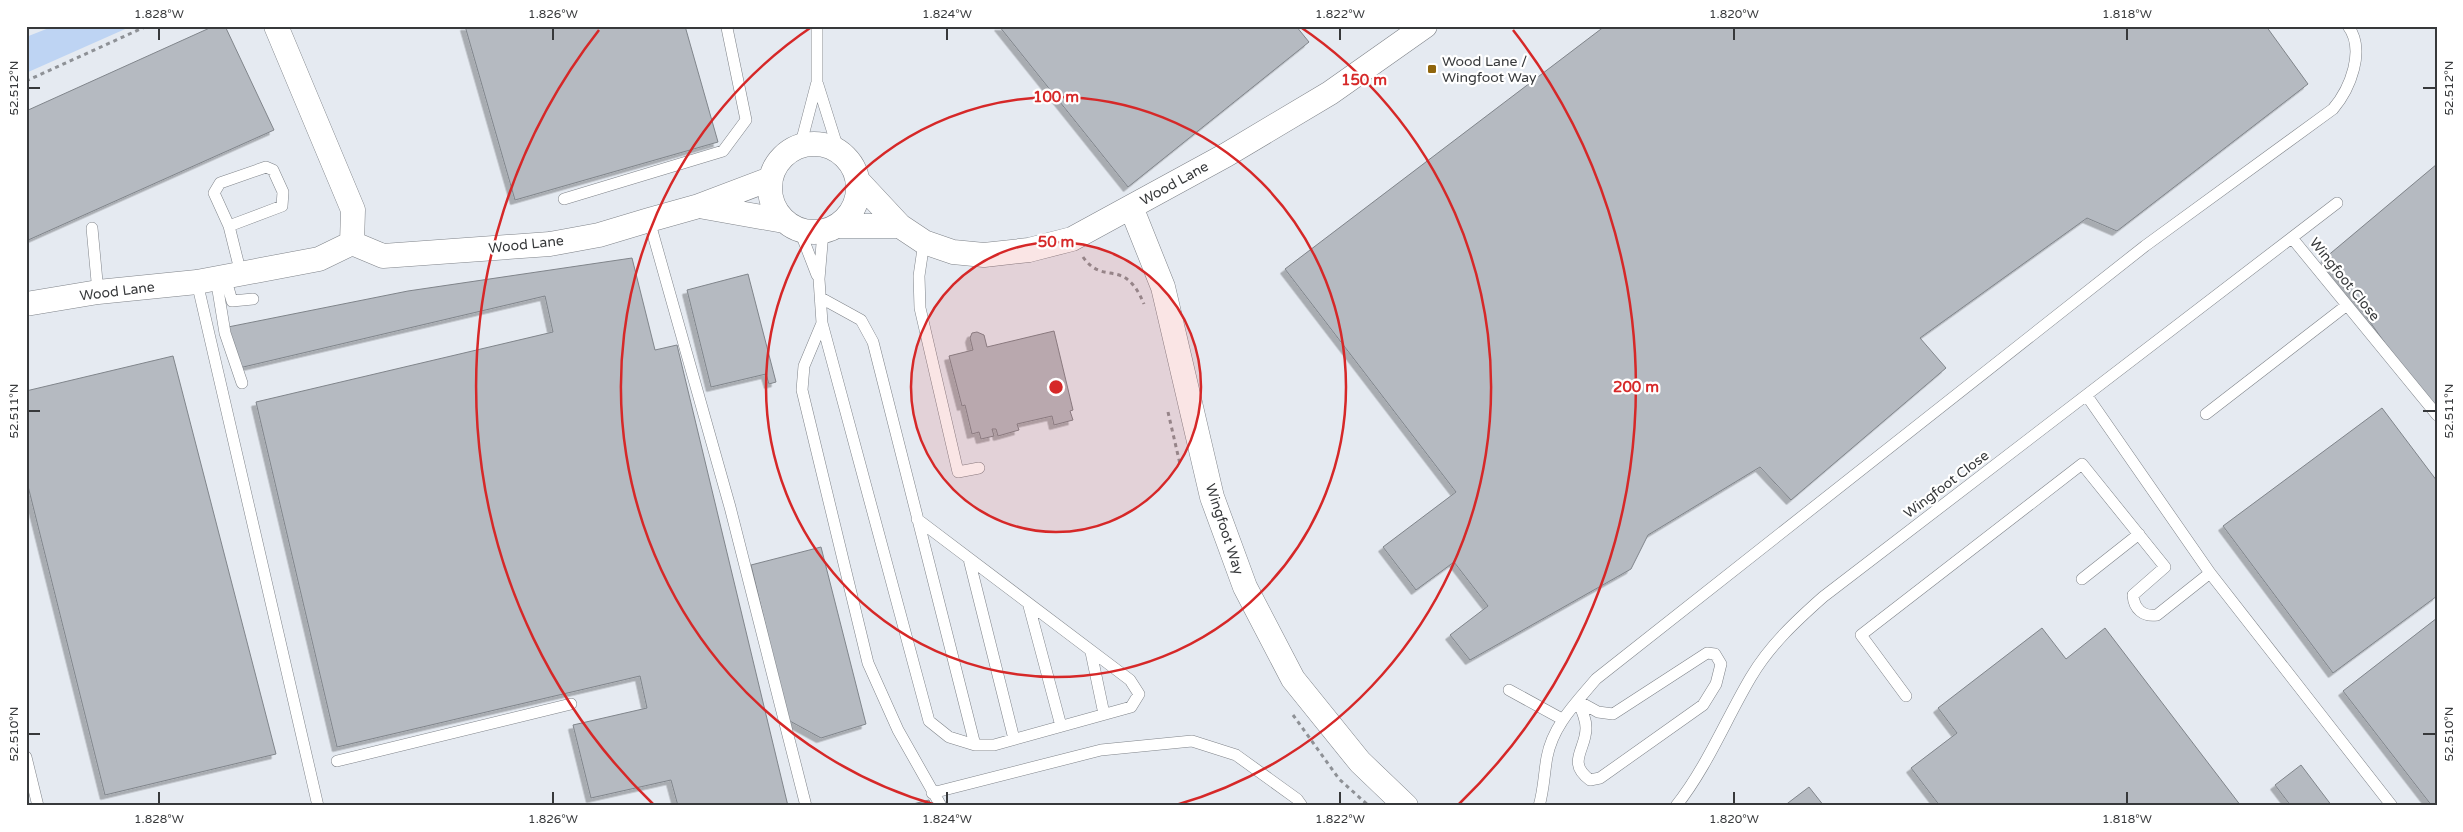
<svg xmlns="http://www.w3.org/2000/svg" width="2463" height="832" viewBox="0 0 2463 832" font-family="'Varela Round',sans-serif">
	<defs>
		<filter id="shadow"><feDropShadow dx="-4.5" dy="4.5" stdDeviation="0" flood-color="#0004"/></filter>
	</defs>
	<rect width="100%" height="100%" fill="#e5eaf1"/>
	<path fill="#bed4f3" d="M 54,26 L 132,26 L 26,73 L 26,37 Z"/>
	<path fill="#b5bac1" stroke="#80858b" filter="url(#shadow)" d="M 214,26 L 225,26 L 274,130 L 26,241 L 26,111 Z
		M 465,26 L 685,26 L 718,142 L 515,200 Z
		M 999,26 L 1296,26 L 1309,42 L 1128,187 Z
		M 1605,26 L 2266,26 L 2308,84 L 2117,231 L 2087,218 L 1920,338 L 1946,368 L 1791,500 L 1760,467 L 1648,535 L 1631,569 L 1470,660 L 1450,635 L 1488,606 L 1454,562 L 1416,590 L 1383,547 L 1456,492 L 1285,269 Z
		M 2437,164 L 2437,412 L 2418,390 L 2325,258 Z
		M 632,258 L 655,350 L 677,345 L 788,806 L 678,806 L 671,780 L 591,798 L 573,725 L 647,708 L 640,676 L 337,747 L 256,402 L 553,332 L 545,296 L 239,368 L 228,327 L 408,291 Z
		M 748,274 L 776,382 L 769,384 L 766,374 L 711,387 L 687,290 Z
		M 1054,331 L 1073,410 L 1070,411 L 1073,420 L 1054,425 L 1052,416 L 1017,424 L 1019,430 L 998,436 L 996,429 L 992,429 L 994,436 L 981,439 L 979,432 L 972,434 L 965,405 L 962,406 L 949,356 L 973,350 L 970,338 L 972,333 L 977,332 L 984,335 L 987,347 Z
		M 173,356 L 276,754 L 105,795 L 26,478 L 26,391 Z
		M 2382,408 L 2437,481 L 2437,596 L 2333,673 L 2223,526 Z
		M 821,547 L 866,724 L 821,738 L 788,720 L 751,565 Z
		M 2437,618 L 2437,806 L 2432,806 L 2343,691 Z
		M 2042,628 L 2066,659 L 2105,628 L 2241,806 L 1940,806 L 1911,768 L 1957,733 L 1938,708 Z
		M 2301,765 L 2332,806 L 2291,806 L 2275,785 Z
		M 1809,787 L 1824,806 L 1784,806 Z
		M 929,800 L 931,806 L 905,806 Z"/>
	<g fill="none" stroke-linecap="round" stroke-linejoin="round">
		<defs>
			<path id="service" d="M 817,82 L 839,152
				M 800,147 L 817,82 L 817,26
				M 564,199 L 723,151 L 746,120 L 727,28
				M 649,220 L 730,507 L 806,806
				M 229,226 L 282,206 L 283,192 L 273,170 L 266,167 L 220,183 L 214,193 L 229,226 L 241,274
				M 92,228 L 98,292
				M 800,231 L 817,275
				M 823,232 L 819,279 L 822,323 L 804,366 L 802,390 L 868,663 L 898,730 L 941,806
				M 2292,238 L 2437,415
				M 924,242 L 919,276 L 920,308 L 958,472 L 979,468
				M 225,277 L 232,301 L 253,299
				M 216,278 L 225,333 L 242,383
				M 197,282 L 318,806
				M 821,298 L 861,320 L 873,342 L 975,745 L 994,745 L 1131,707 L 1139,694 L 1130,680 L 917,519
				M 822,323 L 929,721 L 949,737 L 975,745
				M 2087,396 L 2210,573 L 2392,806
				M 2206,414 L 2347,305
				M 969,559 L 1014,739
				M 2082,579 L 2139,534
				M 1029,606 L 1061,726
				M 1091,652 L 1104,714
				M 1707,653 L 1715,654 L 1721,664 L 1716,684 L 1703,705 L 1600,778 L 1590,780 C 1566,762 1586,750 1586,728 C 1586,719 1582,710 1578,701 L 1598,712 L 1613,714 Z
				M 1509,690 L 1562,719
				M 1906,696 L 1861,635 L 2082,464 L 2165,567 L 2133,595 C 2134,609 2143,617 2157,615 L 2210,573
				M 26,757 L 38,806
				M 337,761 L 571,704
				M 932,793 L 1101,750 L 1192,741 L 1236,755 L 1297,799 L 1302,806
				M 1539,806 C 1544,789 1544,773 1547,757 C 1553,725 1576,703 1596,679 L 2145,246 L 2333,109 C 2350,89 2366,50 2348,26
				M 1676,806 C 1707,767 1726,719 1751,677 C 1770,645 1796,621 1823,597 L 2337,203"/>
			<path id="minor" d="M 276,26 L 353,210 L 352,243
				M770 188a44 44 0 1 1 88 0a44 44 0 1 1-88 0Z
				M 858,181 L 900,226 L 924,242 L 953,252 L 984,255 L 1029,250 L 1072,239 L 1226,155 L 1330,93 L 1425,26
				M 699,206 L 784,221
				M 1131,207 L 1163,287 L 1212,497 L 1245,587 L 1293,679 L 1360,762 L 1406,806
				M 837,226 L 900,226
				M 26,304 L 98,292 L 197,282 L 319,259 L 352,243 L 383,256 L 550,244 L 599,235 L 649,220 L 699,206 L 770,179"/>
		</defs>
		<use href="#service" stroke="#7f8389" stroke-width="12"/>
		<use href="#minor" stroke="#7f8389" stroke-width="25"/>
		<path stroke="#8e9196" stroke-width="3" stroke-dasharray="4 4" stroke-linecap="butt" d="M 26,81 L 147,26
			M 1083,257 C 1104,287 1124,256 1144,304
			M 1168,412 L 1180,464
			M 1293,715 L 1339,779 L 1369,806"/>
		<use href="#service" stroke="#fff" stroke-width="11"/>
		<use href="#minor" stroke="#fff" stroke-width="24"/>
	</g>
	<path fill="none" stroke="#37393b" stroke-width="2" d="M 159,28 L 159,40M 553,28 L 553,40M 947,28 L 947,40M 1340,28 L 1340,40M 1734,28 L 1734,40M 2127,28 L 2127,40M 28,88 L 40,88M 2423,88 L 2436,88M 28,411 L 40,411M 2423,411 L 2436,411M 28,734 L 40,734M 2423,734 L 2436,734M 159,792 L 159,804M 553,792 L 553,804M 947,792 L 947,804M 1340,792 L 1340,804M 1734,792 L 1734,804M 2127,792 L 2127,804"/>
	<circle cx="1056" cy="387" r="145" fill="#d62828" fill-opacity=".12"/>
	<g fill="none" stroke="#d62828" stroke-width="2.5">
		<circle cx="1056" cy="387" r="145"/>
		<circle cx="1056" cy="387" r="290"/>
		<path d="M936 805A435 435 0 0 1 813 26M1299 26A435 435 0 0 1 1176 805"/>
		<path d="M653 804A580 580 0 0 1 599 30M1513 30A580 580 0 0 1 1459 804"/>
	</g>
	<rect fill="#90650c" stroke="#fff" stroke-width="2" x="1427" y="64" width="10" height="10" rx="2.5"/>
	<g text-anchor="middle" stroke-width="4.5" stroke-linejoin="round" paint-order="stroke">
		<g font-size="14" fill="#37393b" stroke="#fff" text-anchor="start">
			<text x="1442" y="66">Wood Lane /<tspan x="1442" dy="16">Wingfoot Way</tspan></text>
		</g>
		<g font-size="14" fill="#37393b" stroke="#fff">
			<text transform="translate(1174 183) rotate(-29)" y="5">Wood Lane</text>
			<text transform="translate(526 244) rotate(-6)" y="5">Wood Lane</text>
			<text transform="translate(2345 279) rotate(51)" y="5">Wingfoot Close</text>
			<text transform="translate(117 291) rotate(-7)" y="5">Wood Lane</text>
			<text transform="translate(1946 484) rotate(-37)" y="5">Wingfoot Close</text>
			<text transform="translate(1225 529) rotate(72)" y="5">Wingfoot Way</text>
		</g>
	</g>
	<circle cx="1056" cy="387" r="8" fill="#d62828" stroke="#fff" stroke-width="2.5"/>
	<g font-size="15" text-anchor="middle" font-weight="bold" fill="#d62828" stroke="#fff" stroke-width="4.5" stroke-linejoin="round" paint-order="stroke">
		<text x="1364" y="85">150 m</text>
		<text x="1056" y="102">100 m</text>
		<text x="1056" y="247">50 m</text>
		<text x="1636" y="392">200 m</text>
	</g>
	<rect width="2463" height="832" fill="none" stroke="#ffffff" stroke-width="55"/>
	<rect x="28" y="28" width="2408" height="776" fill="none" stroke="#37393b" stroke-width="2"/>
	<g font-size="12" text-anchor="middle" fill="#37393b">
		<text x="159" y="18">1.828°W</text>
		<text x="553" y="18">1.826°W</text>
		<text x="947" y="18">1.824°W</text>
		<text x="1340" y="18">1.822°W</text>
		<text x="1734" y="18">1.820°W</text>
		<text x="2127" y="18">1.818°W</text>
		<text transform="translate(14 88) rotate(-90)" y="4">52.512°N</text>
		<text transform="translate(2449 88) rotate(-90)" y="4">52.512°N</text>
		<text transform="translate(14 411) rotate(-90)" y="4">52.511°N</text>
		<text transform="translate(2449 411) rotate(-90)" y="4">52.511°N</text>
		<text transform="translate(14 734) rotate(-90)" y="4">52.510°N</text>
		<text transform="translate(2449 734) rotate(-90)" y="4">52.510°N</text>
		<text x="159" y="823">1.828°W</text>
		<text x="553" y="823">1.826°W</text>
		<text x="947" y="823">1.824°W</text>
		<text x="1340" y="823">1.822°W</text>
		<text x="1734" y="823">1.820°W</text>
		<text x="2127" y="823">1.818°W</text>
	</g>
</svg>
